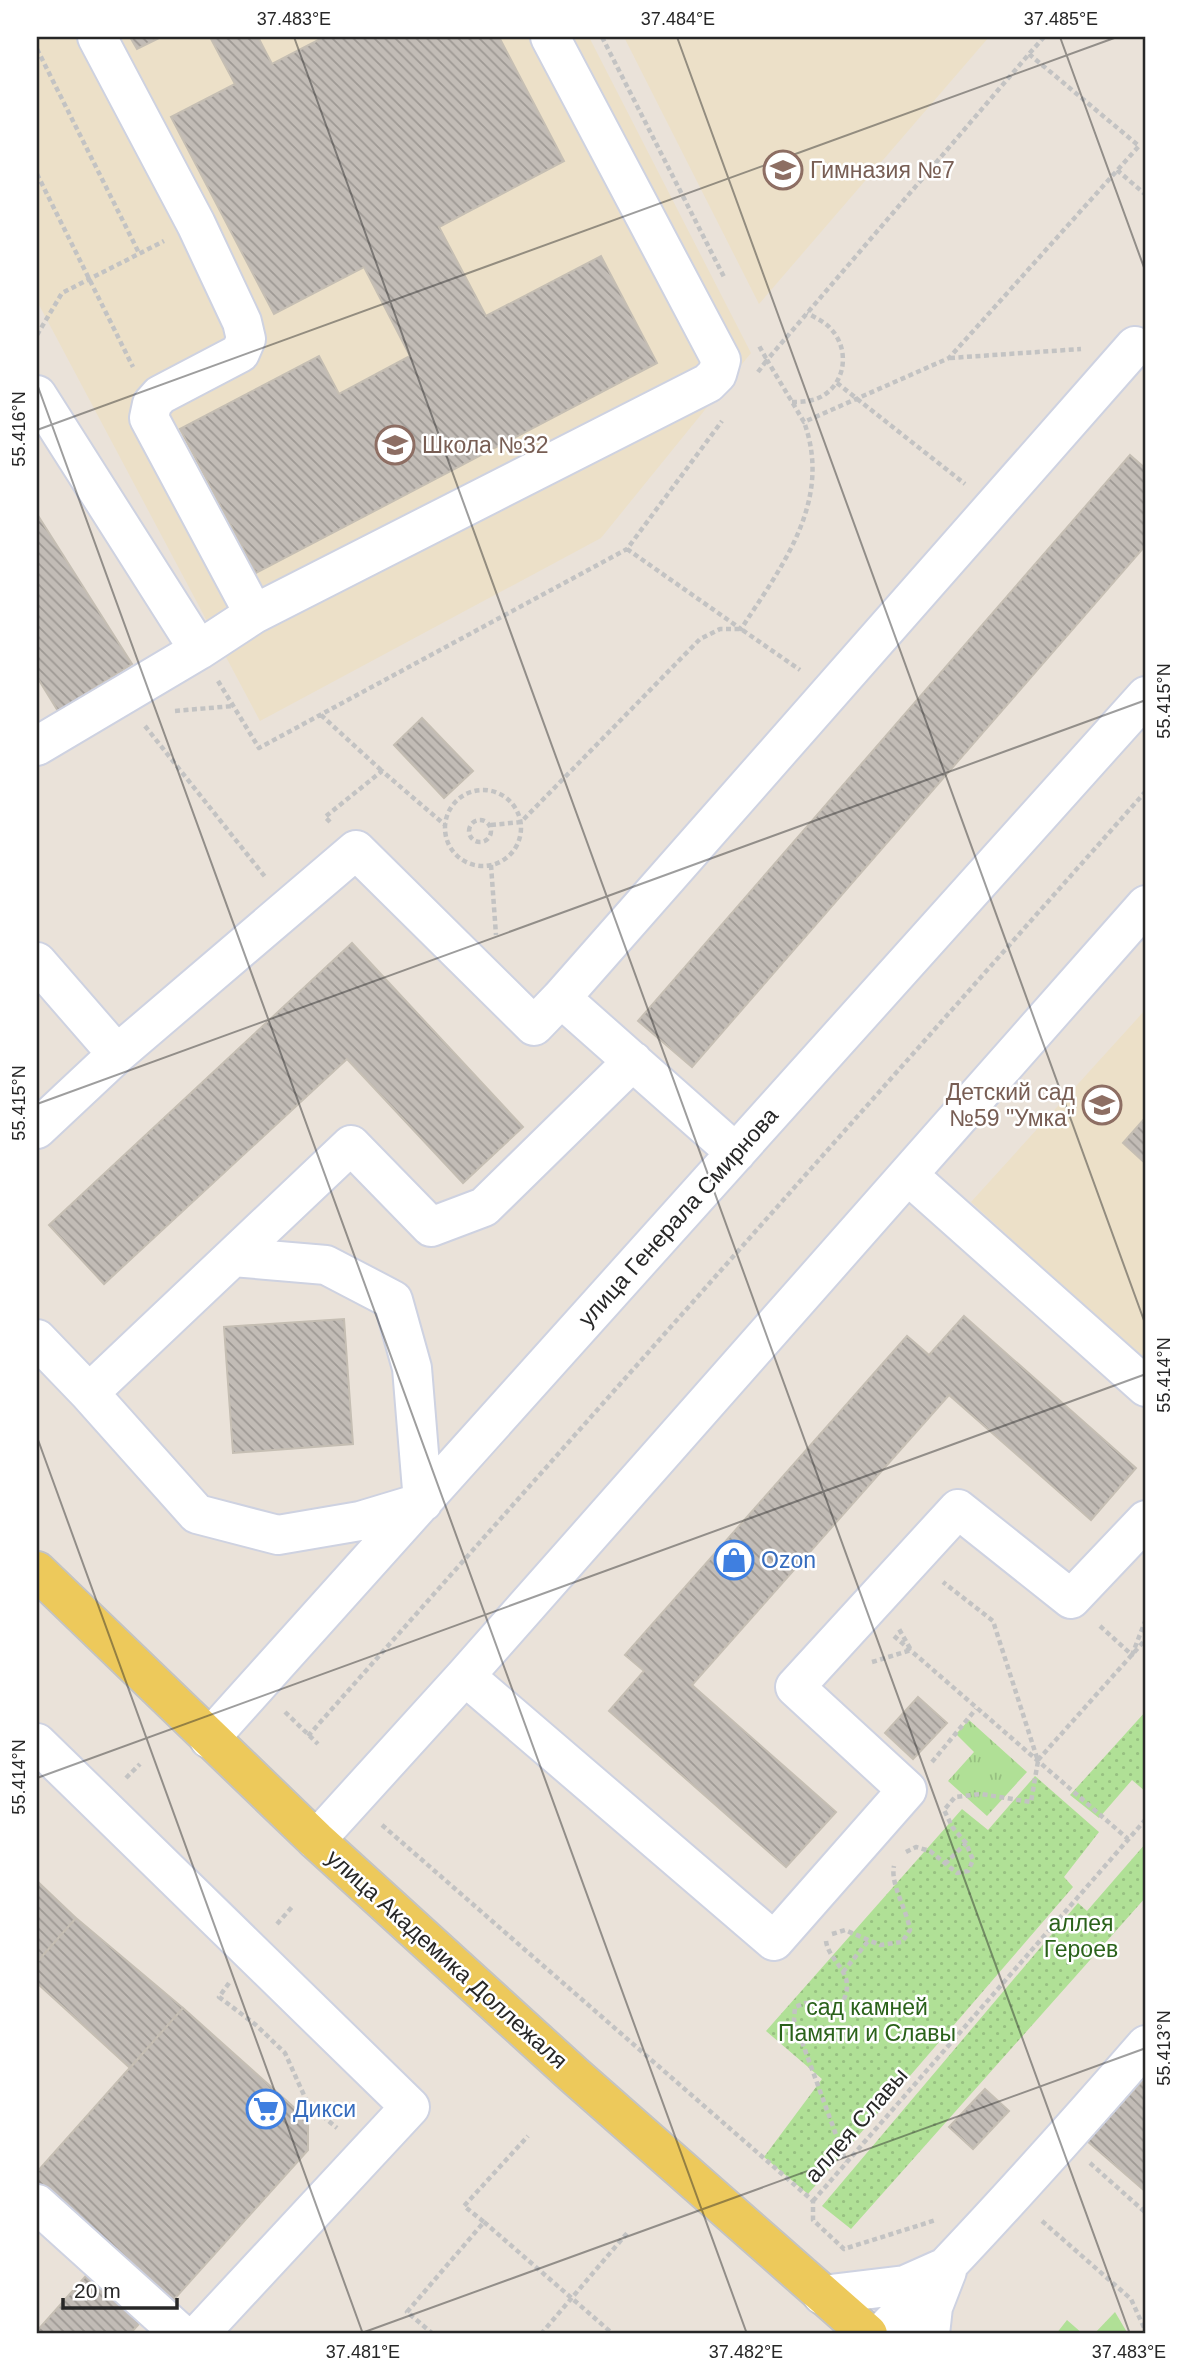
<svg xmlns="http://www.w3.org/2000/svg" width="1183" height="2371" viewBox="0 0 1183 2371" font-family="Helvetica,sans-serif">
	<defs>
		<pattern id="grass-tufts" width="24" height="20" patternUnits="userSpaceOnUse" patternTransform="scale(1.75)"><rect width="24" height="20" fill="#b0e096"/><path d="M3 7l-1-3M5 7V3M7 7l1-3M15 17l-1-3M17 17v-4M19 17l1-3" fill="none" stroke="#97c081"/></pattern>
		<pattern id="park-dots" width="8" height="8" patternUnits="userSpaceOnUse" patternTransform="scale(1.75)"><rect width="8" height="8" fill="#b0e096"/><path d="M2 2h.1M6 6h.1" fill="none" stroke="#97c081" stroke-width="1.8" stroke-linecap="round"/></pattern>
		<pattern id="building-back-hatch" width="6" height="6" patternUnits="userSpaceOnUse" patternTransform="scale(1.75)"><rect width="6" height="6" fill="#c2bcb6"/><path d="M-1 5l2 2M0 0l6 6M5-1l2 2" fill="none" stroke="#9e9994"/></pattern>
	</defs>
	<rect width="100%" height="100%" fill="#eae2d9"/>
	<path fill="#ece0c8" d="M 37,37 L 589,37 L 751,353 L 601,538 L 260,721 L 37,301 Z
		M 624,37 L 989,37 L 759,304 Z
		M 1146,1009 L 1146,1361 L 971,1202 Z"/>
	<path fill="url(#grass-tufts)" d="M 969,1720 L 1027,1772 L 987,1816 L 948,1781 L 974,1752 L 956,1734 Z
		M 1115,2312 L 1128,2334 L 1094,2334 Z
		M 1067,2320 L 1083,2334 L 1056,2334 Z"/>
	<path fill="url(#park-dots)" d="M 1146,1711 L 1146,1792 L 1132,1780 L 1099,1818 L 1070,1795 Z
		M 1035,1776 L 1099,1832 L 1064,1877 L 1073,1887 L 808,2194 L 764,2157 L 822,2079 L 766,2031 L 962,1809 L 988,1830 Z
		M 1146,1843 L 1146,1897 L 851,2229 L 822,2206 L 1078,1903 L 1087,1911 Z"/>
	<path fill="url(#building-back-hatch)" stroke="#c5beb3" stroke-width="2" d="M 130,37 L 161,37 L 137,49 Z
		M 210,37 L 258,37 L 272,64 L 324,37 L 499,37 L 564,161 L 439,227 L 486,316 L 601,256 L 657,363 L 256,573 L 180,429 L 319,356 L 339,394 L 410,356 L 364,267 L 274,314 L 171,117 L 235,84 Z
		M 1130,455 L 1146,469 L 1146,545 L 692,1067 L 638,1021 Z
		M 37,514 L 132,664 L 58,711 L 37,677 Z
		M 422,718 L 473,771 L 444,798 L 394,745 Z
		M 352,943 L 523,1127 L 463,1183 L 347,1059 L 104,1284 L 49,1225 Z
		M 1146,1117 L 1146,1164 L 1123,1143 Z
		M 964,1316 L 1136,1468 L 1091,1520 L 949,1395 L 692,1685 L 836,1812 L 786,1867 L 609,1711 L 644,1671 L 625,1655 L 907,1336 L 929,1355 Z
		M 344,1319 L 353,1444 L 233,1453 L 224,1327 Z
		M 918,1697 L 947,1723 L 913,1759 L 885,1733 Z
		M 37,1881 L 76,1918 L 37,1962 Z
		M 76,1918 L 183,2008 L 130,2068 L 37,1983 L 37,1962 Z
		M 183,2008 L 308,2120 L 308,2150 L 168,2306 L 37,2189 L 37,2172 Z
		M 1146,2077 L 1146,2192 L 1087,2141 Z
		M 985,2089 L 1009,2111 L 973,2149 L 949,2127 Z
		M 92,2269 L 145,2317 L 130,2334 L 37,2334 L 37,2331 Z"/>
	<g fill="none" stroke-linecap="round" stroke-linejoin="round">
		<defs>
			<path id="minor" d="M 97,37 L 196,224 L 242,322 L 246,339 L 240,353 L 160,395 L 152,404 L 149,418 L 254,614
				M 37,395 L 199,650 L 37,746
				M 199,650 L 254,614 L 708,383 L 717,374 L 721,360 L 550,37
				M 37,962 L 117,1054 L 356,850 L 534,1026 L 561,998 L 736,1153
				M 561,998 L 1135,346
				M 37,1129 L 117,1054
				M 908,1175 L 1146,1387
				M 233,1257 L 326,1265 L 393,1300 L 412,1368 L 423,1502 L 360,1521 L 278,1535 L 197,1514 L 89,1393 L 351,1145 L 431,1227 L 484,1207 L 633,1061
				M 37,1339 L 89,1393
				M 465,1676 L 774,1941 L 907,1790 L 795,1687 L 958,1509 L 1071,1599 L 1146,1520
				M 209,1739 L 1146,696
				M 37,1743 L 410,2107 L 199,2334
				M 316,1840 L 465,1676 L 1146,905
				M 37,2204 L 181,2334
				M 822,2295 L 905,2285 L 941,2269
				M 881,2334 C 973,2241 1060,2144 1146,2045
				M 930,2334 L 933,2307 L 947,2271"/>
			<path id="major" d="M 37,1571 L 316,1840 L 574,2075 L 868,2334"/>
		</defs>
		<use href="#minor" stroke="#ced2e1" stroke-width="42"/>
		<use href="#major" stroke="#c3c3c3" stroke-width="42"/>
		<path stroke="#c3c3c3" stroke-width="4.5" stroke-dasharray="5 3.5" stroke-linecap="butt" d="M 602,37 L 724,277
			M 37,49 L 139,253
			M 1029,54 L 1139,146 L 949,358 L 804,422 L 767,360 L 1029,54 L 1044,37
			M 1117,170 L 1146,195
			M 37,174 L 133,367
			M 37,335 L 62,293 L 164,241
			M 950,358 L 1081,349
			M 758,372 L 767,360 L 758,344
			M 837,383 L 965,484
			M 792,402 C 803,402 815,401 824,395 C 847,380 849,347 830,328 C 825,322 814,317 807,313
			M 627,549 L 741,629 C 782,566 833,501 804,422
			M 218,681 L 259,748 L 627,549 L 722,421
			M 175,711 L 233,706
			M 321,715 L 382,771
			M 145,726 L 266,878
			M445 828a38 38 0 1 1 76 0a38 38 0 1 1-76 0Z
			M469 831a11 11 0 1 1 22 0a11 11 0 1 1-22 0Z
			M 330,822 L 325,817 L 382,771 L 445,825
			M 491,825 L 521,822 L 700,639 L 720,629 L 741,629 L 800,670
			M 491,865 L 496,935
			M 1100,1626 L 1132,1655 L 1146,1619
			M 894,1636 L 1128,1839
			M 872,1662 L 911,1650 L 899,1629
			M 285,1712 L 318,1744
			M 308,1736 L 1146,791
			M 1038,1760 L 1146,1639
			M 932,1762 L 976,1709
			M 126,1778 L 140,1764
			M 382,1825 L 813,2201 L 813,2220 L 844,2249 L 936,2220
			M 906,1852 L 916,1847 L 930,1851 L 957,1873 L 968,1871 L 973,1860 L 966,1843 L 953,1828 L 944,1810 L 955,1797 L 981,1794 L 1031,1802 L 1038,1761 L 993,1621 L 943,1582
			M 945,1864 L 966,1843
			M 277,1924 L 292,1907
			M 832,1934 L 845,1930 L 880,1945 L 902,1942 L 910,1930 C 907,1910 890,1884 894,1866
			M 826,1941 C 828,1958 848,1969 847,1987 C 847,1993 844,1999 842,2004 L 805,2003 L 795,2007 L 794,2020 L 846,2162
			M 843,1972 L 869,1940
			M 229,1983 L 219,1997 L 256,2025 L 285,2053 L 308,2104 L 337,2128
			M 1090,2163 L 1146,2213
			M 813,2201 L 1146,1819
			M 1042,2221 L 1131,2299 L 1146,2332
			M 484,2222 L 613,2334
			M 433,2334 L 407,2312 L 484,2222 L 464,2206 L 528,2136
			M 541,2334 L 628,2232"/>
		<use href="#minor" stroke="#fff" stroke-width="38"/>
		<use href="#major" stroke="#edc95b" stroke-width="38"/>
	</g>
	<path fill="none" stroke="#272727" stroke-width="2" stroke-opacity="0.45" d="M 294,37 L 1130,2334M 677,37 L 1146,1326M 1060,37 L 1146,273M 37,384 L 747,2334M 37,430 L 1117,37M 37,1104 L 1146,700M 37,1437 L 363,2334M 37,1778 L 1146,1374M 359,2334 L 1146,2048"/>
	<defs>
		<symbol id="school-ring" viewBox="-11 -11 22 22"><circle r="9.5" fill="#fff" stroke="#8d6e63" stroke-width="1.5"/><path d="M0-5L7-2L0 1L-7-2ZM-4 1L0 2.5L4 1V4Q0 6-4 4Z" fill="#8d6e63"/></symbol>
		<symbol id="shop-ring" viewBox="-11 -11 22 22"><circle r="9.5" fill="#fff" stroke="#3f7fe0" stroke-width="1.5"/><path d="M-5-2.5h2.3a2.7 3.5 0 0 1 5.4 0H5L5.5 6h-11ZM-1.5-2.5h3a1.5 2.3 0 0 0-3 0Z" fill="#3f7fe0"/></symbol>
		<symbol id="supermarket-ring" viewBox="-11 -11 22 22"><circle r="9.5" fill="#fff" stroke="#3f7fe0" stroke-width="1.5"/><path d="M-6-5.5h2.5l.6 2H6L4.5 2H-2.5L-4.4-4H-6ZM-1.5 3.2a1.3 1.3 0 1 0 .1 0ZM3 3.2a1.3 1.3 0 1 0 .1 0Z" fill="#3f7fe0"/></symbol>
	</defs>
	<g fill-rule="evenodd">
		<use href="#school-ring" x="761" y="148" width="44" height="44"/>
		<use href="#school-ring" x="373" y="423" width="44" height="44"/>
		<use href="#school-ring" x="1080" y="1083" width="44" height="44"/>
		<use href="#shop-ring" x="712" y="1538" width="44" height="44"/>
		<use href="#supermarket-ring" x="244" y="2087" width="44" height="44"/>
	</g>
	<g text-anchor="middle" stroke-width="5" stroke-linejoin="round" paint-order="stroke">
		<g font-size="23" fill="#785e54" stroke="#fff" text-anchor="start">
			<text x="810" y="178">Гимназия №7</text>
			<text x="422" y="453">Школа №32</text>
			<text x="1075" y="1100" text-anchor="end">Детский сад<tspan x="1075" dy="26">№59 "Умка"</tspan></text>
		</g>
		<g font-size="23" fill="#272727" stroke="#fff">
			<text transform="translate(678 1217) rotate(-48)" y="8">улица Генерала Смирнова</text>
			<text transform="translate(447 1959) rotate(42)" y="8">улица Академика Доллежаля</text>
			<text transform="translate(856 2125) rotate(-49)" y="8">аллея Славы</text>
		</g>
		<g font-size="23" fill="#366cbe" stroke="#fff" text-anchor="start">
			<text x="761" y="1568">Ozon</text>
			<text x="293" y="2117">Дикси</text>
		</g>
		<g font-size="23" fill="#2a621a" stroke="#fff">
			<text x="1081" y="1931">аллея<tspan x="1081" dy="26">Героев</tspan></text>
			<text x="867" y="2015">сад камней<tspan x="867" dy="26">Памяти и Славы</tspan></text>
		</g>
	</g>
	<rect width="1183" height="2371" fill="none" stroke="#ffffff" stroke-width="77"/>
	<path d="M63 2298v10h114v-10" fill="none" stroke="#272727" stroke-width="3.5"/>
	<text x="74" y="2298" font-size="21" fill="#272727" stroke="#ffffff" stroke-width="5" paint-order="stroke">20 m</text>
	<rect x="38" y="38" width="1106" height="2294" fill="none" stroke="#272727" stroke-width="2.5"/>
	<g font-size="18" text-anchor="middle" fill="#272727">
		<text x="294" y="25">37.483°E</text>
		<text x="678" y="25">37.484°E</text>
		<text x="1061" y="25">37.485°E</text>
		<text transform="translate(19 429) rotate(-90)" y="6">55.416°N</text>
		<text transform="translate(1164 701) rotate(-90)" y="6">55.415°N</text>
		<text transform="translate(19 1103) rotate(-90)" y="6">55.415°N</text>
		<text transform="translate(1164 1375) rotate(-90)" y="6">55.414°N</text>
		<text transform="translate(19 1777) rotate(-90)" y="6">55.414°N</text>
		<text transform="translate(1164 2048) rotate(-90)" y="6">55.413°N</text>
		<text x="363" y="2358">37.481°E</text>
		<text x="746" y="2358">37.482°E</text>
		<text x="1129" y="2358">37.483°E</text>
	</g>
</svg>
